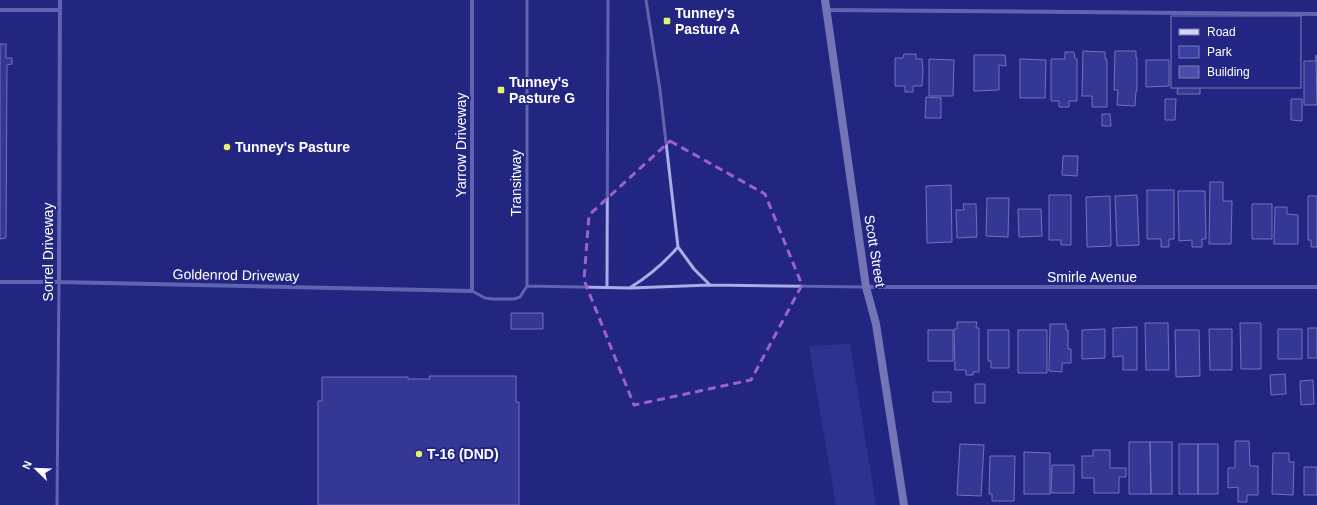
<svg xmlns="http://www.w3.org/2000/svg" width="1317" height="505" viewBox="0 0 1317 505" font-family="Helvetica,sans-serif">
	<rect width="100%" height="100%" fill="#232682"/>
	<path fill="#3a3fa1" d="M 850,344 L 876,505 L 836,505 L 809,346 Z"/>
	<path fill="#4b4fab" stroke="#ced0f6" d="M 0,44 L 6,44 L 6,58 L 12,58 L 12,64 L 7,65 L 6,238 L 0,239 Z
		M 1083,51 L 1105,52 L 1105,59 L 1107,59 L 1107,107 L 1092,107 L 1092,96 L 1082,96 Z
		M 1115,51 L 1136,51 L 1136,58 L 1137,58 L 1137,91 L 1136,91 L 1135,106 L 1117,105 L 1118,90 L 1114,90 Z
		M 1065,52 L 1074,52 L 1075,59 L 1077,59 L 1077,101 L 1069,101 L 1069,107 L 1059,107 L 1059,101 L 1051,101 L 1051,59 L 1065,59 Z
		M 904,54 L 916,54 L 916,59 L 922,59 L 923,71 L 922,86 L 913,86 L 913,92 L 905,92 L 905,86 L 895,86 L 895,58 L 903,58 Z
		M 974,55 L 1005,55 L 1006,66 L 999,65 L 999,90 L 974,91 Z
		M 1316,55 L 1317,105 L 1304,105 L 1304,61 L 1316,61 Z
		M 929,59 L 954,60 L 953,96 L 929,96 Z
		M 1020,59 L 1046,60 L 1045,98 L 1020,98 Z
		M 1146,60 L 1169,60 L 1169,86 L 1146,87 Z
		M 1178,87 L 1200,87 L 1200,94 L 1177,94 Z
		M 926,97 L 941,98 L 941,118 L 925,118 Z
		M 1165,99 L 1176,99 L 1175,120 L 1165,120 Z
		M 1291,99 L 1302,99 L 1302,121 L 1291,120 Z
		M 1102,114 L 1110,114 L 1111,126 L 1102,126 Z
		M 1063,156 L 1078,156 L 1077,176 L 1062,175 Z
		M 1210,182 L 1223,182 L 1223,201 L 1232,201 L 1231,244 L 1209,244 Z
		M 951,185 L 952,242 L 927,243 L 926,186 Z
		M 1147,190 L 1174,190 L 1174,239 L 1169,239 L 1169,247 L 1161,247 L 1161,239 L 1147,239 Z
		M 1178,191 L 1205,191 L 1206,239 L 1202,239 L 1202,247 L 1192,247 L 1192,240 L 1179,241 Z
		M 1049,195 L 1071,195 L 1071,245 L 1061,245 L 1061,240 L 1049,240 Z
		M 1137,195 L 1139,245 L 1117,246 L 1115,196 Z
		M 1110,196 L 1111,246 L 1087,247 L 1086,197 Z
		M 1308,196 L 1317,196 L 1317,247 L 1311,247 L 1311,240 L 1308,240 Z
		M 987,198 L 1009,198 L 1008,237 L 986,236 Z
		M 963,204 L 976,204 L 977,237 L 957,238 L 956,210 L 964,210 Z
		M 1252,204 L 1272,204 L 1272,239 L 1252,239 Z
		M 1275,207 L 1287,207 L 1287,214 L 1298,215 L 1298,244 L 1274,244 Z
		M 1018,209 L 1041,209 L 1042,236 L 1019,237 Z
		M 511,313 L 543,313 L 543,329 L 511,329 Z
		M 957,322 L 977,322 L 976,328 L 979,328 L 979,372 L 973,372 L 973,375 L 966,375 L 966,370 L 955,370 L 954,329 L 957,329 Z
		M 1145,323 L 1168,323 L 1169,370 L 1146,370 Z
		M 1240,323 L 1261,323 L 1261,369 L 1241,369 Z
		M 1050,324 L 1066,324 L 1066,330 L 1068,330 L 1068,349 L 1071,349 L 1071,363 L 1062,363 L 1062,372 L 1049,371 Z
		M 1137,327 L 1137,370 L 1123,370 L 1123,356 L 1113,357 L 1113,328 Z
		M 1308,328 L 1317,328 L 1317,358 L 1308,358 Z
		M 1105,329 L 1105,358 L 1082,359 L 1082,330 Z
		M 1209,329 L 1232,329 L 1232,370 L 1210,370 Z
		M 1278,329 L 1302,329 L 1302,359 L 1278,359 Z
		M 928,330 L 953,330 L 953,361 L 928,361 Z
		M 988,330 L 1009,330 L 1009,368 L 991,368 L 991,361 L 988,361 Z
		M 1018,330 L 1047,330 L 1047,373 L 1018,373 Z
		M 1175,330 L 1199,330 L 1200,376 L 1176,377 Z
		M 1285,374 L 1286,394 L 1271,395 L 1270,375 Z
		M 429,376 L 516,376 L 516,402 L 519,402 L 519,505 L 318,505 L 318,401 L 322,401 L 322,377 L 408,377 L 408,379 L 430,379 Z
		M 1313,380 L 1314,404 L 1301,405 L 1300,381 Z
		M 975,384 L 985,384 L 985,403 L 975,403 Z
		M 933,392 L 951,392 L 951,402 L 933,402 Z
		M 1235,441 L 1249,441 L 1250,466 L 1258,466 L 1258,495 L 1247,495 L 1247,502 L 1238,502 L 1238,487 L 1228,488 L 1228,468 L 1235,468 Z
		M 1129,442 L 1150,442 L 1151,494 L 1129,494 Z
		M 1150,442 L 1172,442 L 1172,494 L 1151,494 Z
		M 960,444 L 984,445 L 981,496 L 957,495 Z
		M 1179,444 L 1198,444 L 1198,494 L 1179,494 Z
		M 1198,444 L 1218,444 L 1218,494 L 1198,494 Z
		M 1093,450 L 1110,450 L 1110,468 L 1126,468 L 1126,477 L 1119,477 L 1119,493 L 1094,493 L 1094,478 L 1082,478 L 1082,456 L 1093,456 Z
		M 1024,452 L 1050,453 L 1050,494 L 1024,494 Z
		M 1273,453 L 1289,453 L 1289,462 L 1294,462 L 1293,495 L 1272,494 Z
		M 990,456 L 1015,456 L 1014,501 L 992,501 L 992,494 L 989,494 Z
		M 1052,465 L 1074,465 L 1074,493 L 1051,493 Z
		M 1304,467 L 1317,467 L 1317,495 L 1304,495 Z"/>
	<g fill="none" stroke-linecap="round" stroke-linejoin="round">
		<path stroke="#aaade8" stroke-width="3" d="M 527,0 L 527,286 L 631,288 L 710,285 L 865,287
			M 646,0 L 660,90 L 678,247 L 694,269 L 710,285
			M 607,287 L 608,0
			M 631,287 C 649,276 664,263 678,247
			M 472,291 L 485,298 L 493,299 L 514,299 L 520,297 L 527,286
			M 57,505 L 59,282"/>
		<path stroke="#aaade8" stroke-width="4" d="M 0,10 L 60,10
			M 826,10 L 1317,14
			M 0,282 L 59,282 L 472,291 L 472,0
			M 59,282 L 60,0
			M 866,287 L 1317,287"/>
		<path stroke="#d4d5f6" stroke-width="8" d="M 825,0 L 866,287 L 876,324 L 904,505"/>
	</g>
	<path d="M0 0H1317V505H0ZM 670,141 L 765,194 L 802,285 L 751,380 L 634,405 L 584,280 L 589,215 Z" fill="#232682" fill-opacity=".55" fill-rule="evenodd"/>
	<path fill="none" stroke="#9c61cf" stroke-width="3" stroke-dasharray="8 5" stroke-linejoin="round" d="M 670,141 L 765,194 L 802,285 L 751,380 L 634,405 L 584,280 L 589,215 Z"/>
	<g fill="#e4f36c" stroke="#232682" stroke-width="1.5">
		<rect x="663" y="17" width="8" height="8" rx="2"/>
		<rect x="497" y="86" width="8" height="8" rx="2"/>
		<circle cx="227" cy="147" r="4"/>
		<circle cx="419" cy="454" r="4"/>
	</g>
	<g text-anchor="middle" stroke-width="4" stroke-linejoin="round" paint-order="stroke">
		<g font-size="14" font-weight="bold" fill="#fff" stroke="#232682" text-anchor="start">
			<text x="675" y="18">Tunney's<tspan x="675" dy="16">Pasture A</tspan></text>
			<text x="509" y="87">Tunney's<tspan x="509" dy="16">Pasture G</tspan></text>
			<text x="235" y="152">Tunney's Pasture</text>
			<text x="427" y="459">T-16 (DND)</text>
		</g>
		<g font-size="14" fill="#fff" stroke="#232682">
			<text transform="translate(461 145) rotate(-90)" y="5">Yarrow Driveway</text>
			<text transform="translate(516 183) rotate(-90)" y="5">Transitway</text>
			<text transform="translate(875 251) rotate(81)" y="5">Scott Street</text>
			<text transform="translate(48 252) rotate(-90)" y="5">Sorrel Driveway</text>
			<text transform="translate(236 275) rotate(1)" y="5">Goldenrod Driveway</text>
			<text x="1092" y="282">Smirle Avenue</text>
		</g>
	</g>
	<rect x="1171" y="16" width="130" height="72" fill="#232682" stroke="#7b7db4"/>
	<rect x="1179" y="29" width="20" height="6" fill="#d4d5f6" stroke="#7b7db4"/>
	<text x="1207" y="36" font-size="12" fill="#ffffff">Road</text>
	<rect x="1179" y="46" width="20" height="12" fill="#3a3fa1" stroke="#7b7db4"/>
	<text x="1207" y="56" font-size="12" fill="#ffffff">Park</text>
	<rect x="1179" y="66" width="20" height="12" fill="#4b4fab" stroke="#7b7db4"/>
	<text x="1207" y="76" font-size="12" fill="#ffffff">Building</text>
	<g transform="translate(36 469) rotate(293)" stroke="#232682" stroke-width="3" paint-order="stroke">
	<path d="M0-3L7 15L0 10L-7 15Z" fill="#ffffff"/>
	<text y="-6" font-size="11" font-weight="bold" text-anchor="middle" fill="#ffffff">N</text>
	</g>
</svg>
